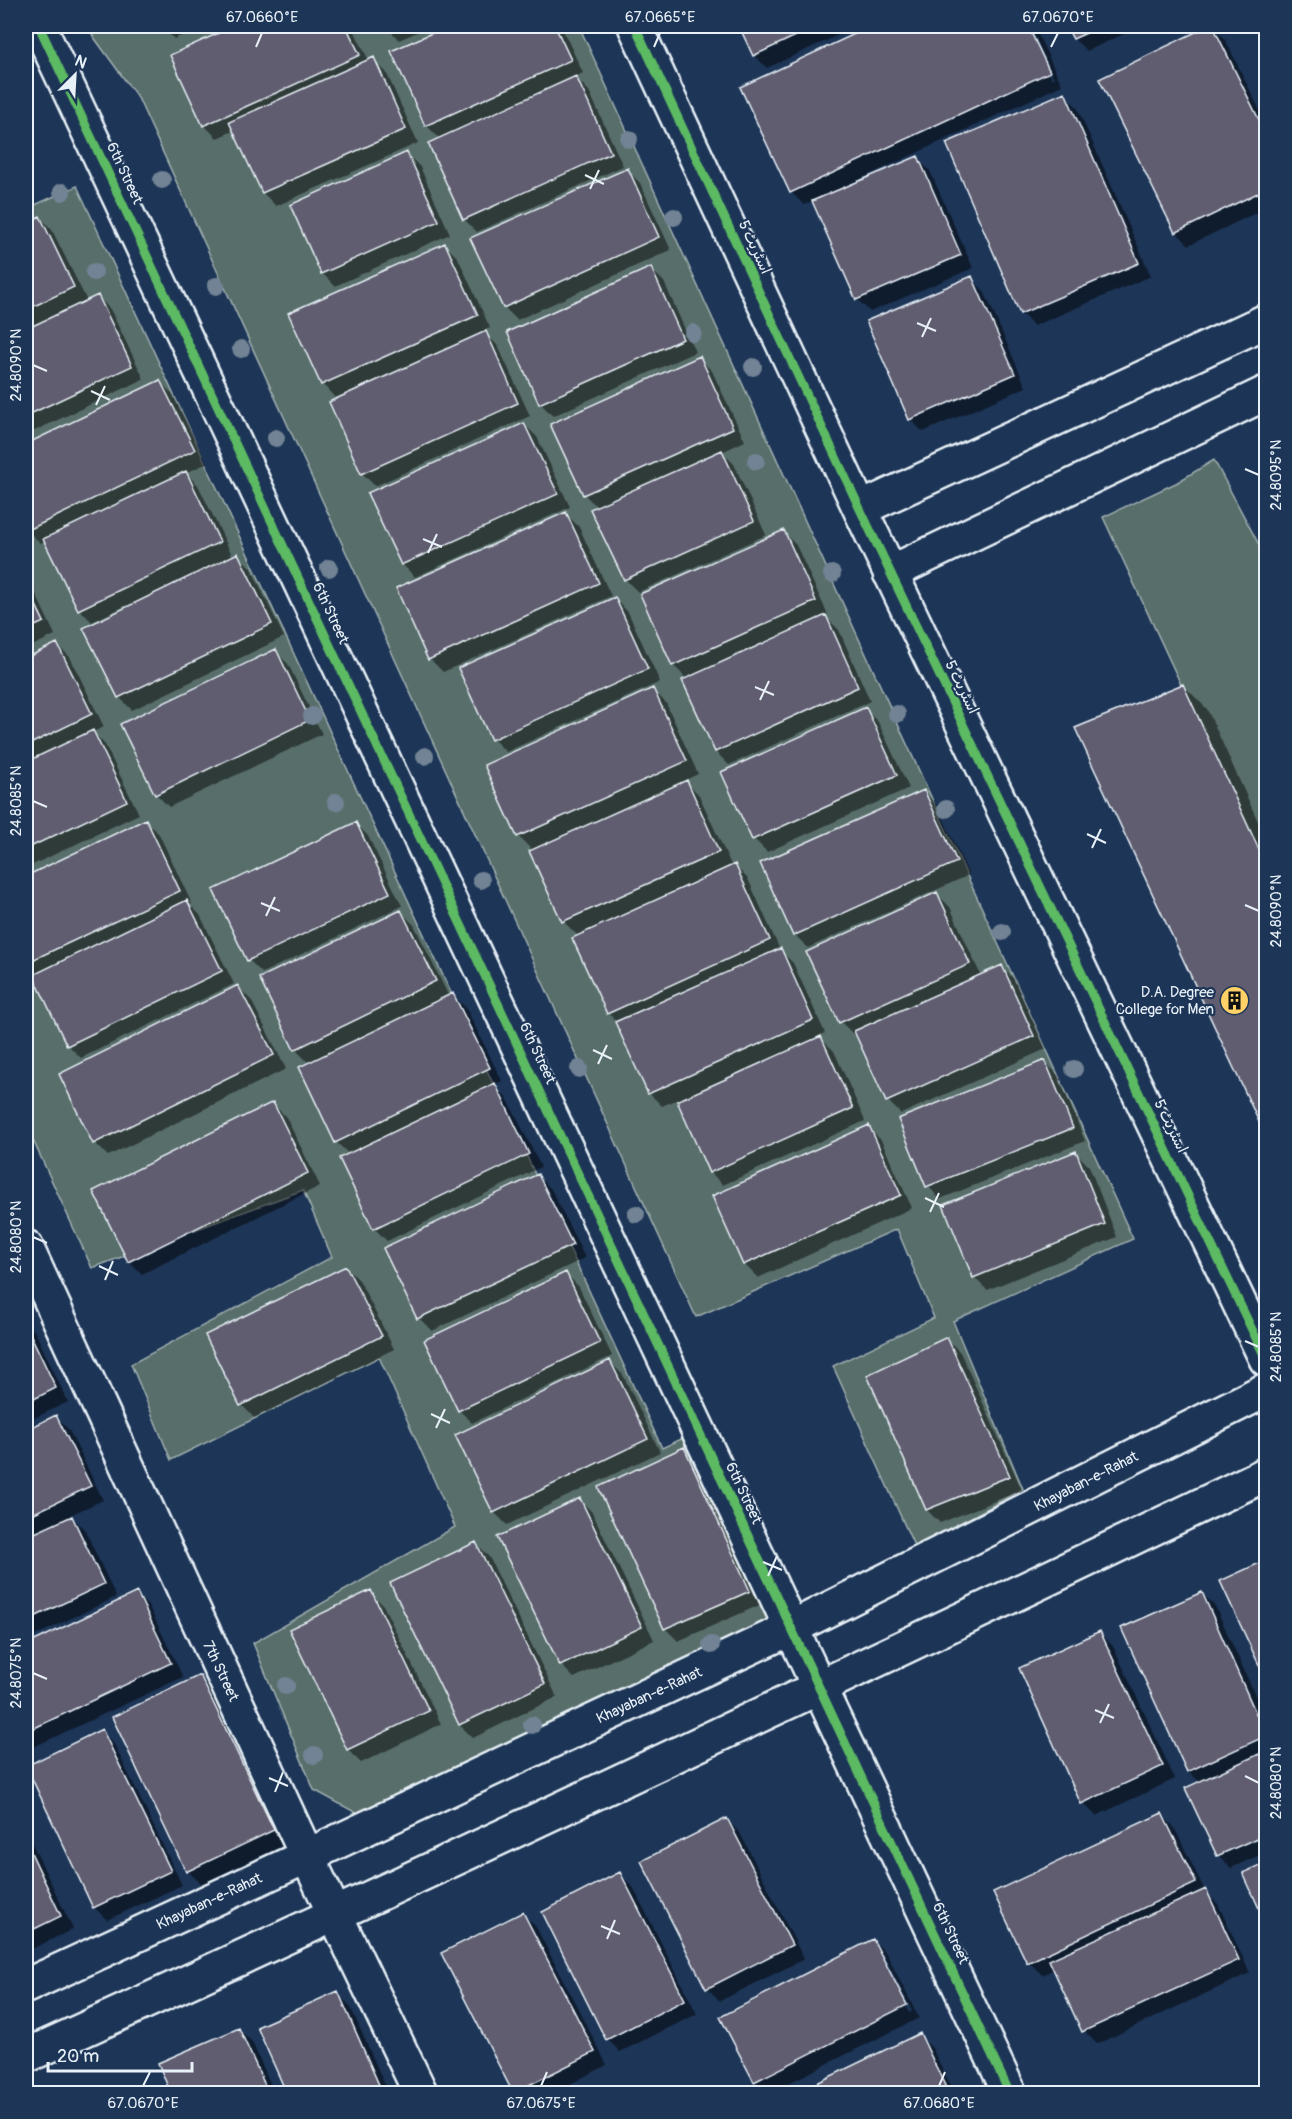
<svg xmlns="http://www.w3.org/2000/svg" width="1292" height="2119" viewBox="0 0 1292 2119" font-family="Pangolin,'Playpen Sans Arabic',sans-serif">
	<rect width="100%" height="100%" fill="#1d3557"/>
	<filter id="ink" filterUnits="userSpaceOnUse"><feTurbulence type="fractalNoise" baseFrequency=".0167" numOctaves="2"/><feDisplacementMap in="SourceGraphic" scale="12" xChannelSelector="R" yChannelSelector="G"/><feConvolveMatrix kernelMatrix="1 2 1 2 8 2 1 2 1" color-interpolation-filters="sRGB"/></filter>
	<g filter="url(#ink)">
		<path fill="#586e6a" stroke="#a0b0b1" stroke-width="1.5" d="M 88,26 L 579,26 L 1133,1239 L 953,1321 L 1023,1489 L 915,1548 L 833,1366 L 934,1318 L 897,1229 L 696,1317 L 138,98 L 93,36 Z
			M 77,186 L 662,1448 L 690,1435 L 768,1621 L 360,1815 L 314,1790 L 253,1643 L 455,1527 L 379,1357 L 171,1460 L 131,1364 L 332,1257 L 303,1190 L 92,1268 L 26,1125 L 26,209 Z
			M 1214,460 L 1266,558 L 1266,867 L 1103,517 L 1176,483 Z"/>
		<path fill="#0007" fill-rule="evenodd" d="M 161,26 L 204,26 L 174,39 Z
			M 237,26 L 352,26 L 369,61 L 373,59 L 386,72 L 418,143 L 276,206 L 263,193 L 235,130 L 217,138 L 204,125 L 172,55 Z
			M 386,26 L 431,26 L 399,40 Z
			M 452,26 L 561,26 L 583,73 L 575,77 L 589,91 L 623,166 L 477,232 L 464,219 L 440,139 L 426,125 L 393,52 Z
			M 740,26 L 858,26 L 767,68 L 754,55 Z
			M 876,26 L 1026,26 L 1052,79 L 1054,78 L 1030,26 L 1034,26 L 1062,85 L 850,184 L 851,186 L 917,158 L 930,171 L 973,268 L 870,312 L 857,299 L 814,201 L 804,205 L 791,192 L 742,88 Z
			M 1068,26 L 1141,26 L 1087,51 L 1074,39 Z
			M 1212,26 L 1225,39 L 1266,123 L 1266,208 L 1189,245 L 1176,232 L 1101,80 Z
			M 1064,94 L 1077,107 L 1151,276 L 1034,326 L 1021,313 Z
			M 407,154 L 420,167 L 450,234 L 335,286 L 322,273 Z
			M 627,170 L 640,183 L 671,250 L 517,320 L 504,307 Z
			M 40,217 L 52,230 L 87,301 L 97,296 L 110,309 L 144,379 L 26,435 L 26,224 Z
			M 445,245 L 458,258 L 490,328 L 483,331 L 498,346 L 530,416 L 375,486 L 362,473 L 337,399 L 323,385 L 290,314 Z
			M 651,269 L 664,282 L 695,352 L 553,416 L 540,403 Z
			M 971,278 L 984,291 L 1026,387 L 923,432 L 910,419 Z
			M 699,358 L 712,371 L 745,441 L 722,452 L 734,464 L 766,535 L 638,592 L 625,579 L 597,507 L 584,494 Z
			M 160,382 L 173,395 L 207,463 L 186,473 L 198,485 L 233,557 L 238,555 L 251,568 L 284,637 L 132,710 L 119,697 L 129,608 L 127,605 L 92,622 L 79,609 L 46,541 L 40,543 L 27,530 L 26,527 L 26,446 Z
			M 524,424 L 537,437 L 570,507 L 415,577 L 402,564 Z
			M 566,514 L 579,527 L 611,596 L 443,672 L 430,659 Z
			M 783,532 L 796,545 L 828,615 L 825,616 L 839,630 L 870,701 L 729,765 L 716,752 L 684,681 L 687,679 L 673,665 L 642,595 Z
			M 26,573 L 55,635 L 26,649 Z
			M 615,599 L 628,612 L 660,682 L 506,752 L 493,739 Z
			M 57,645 L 70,657 L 104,727 L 93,732 L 105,745 L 139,814 L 26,868 L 26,660 Z
			M 275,651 L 288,664 L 322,734 L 169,807 L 156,794 Z
			M 1183,685 L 1207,709 L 1266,839 L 1266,1134 L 1077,729 Z
			M 653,690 L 666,703 L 698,774 L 685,780 L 699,795 L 732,867 L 735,866 L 748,879 L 780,950 L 793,963 L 825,1033 L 819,1036 L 834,1051 L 865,1121 L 723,1185 L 710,1172 L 678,1099 L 662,1106 L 649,1093 L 618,1023 L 608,1013 L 579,937 L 563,921 L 531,852 L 533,851 L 518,836 Z
			M 865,709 L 878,722 L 909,788 L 767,852 L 754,839 Z
			M 924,792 L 937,805 L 969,875 L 808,948 L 795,935 Z
			M 146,821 L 159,834 L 192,904 L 190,905 L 200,915 L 234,984 L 81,1058 L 68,1045 L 37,975 L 26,963 L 26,877 Z
			M 355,823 L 368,836 L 402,906 L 262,973 L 249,960 Z
			M 937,894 L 950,907 L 981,976 L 1001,966 L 1014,979 L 1046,1049 L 901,1114 L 888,1101 L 857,1034 L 854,1035 L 841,1022 L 808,952 Z
			M 401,912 L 414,925 L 449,997 L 453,995 L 466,1008 L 502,1081 L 494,1085 L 507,1098 L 541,1167 L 387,1241 L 374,1228 L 349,1154 L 336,1142 L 310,1064 L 295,1049 Z
			M 238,987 L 251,1000 L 286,1069 L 108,1156 L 95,1143 L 61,1075 Z
			M 1045,1062 L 1058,1075 L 1085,1141 L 940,1199 L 928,1186 L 900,1120 Z
			M 273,1104 L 286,1117 L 320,1186 L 142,1274 L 129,1261 Z
			M 868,1127 L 881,1140 L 912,1208 L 758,1278 L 745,1265 L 714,1196 Z
			M 1076,1153 L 1089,1166 L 1117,1237 L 987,1290 L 974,1277 Z
			M 538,1176 L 551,1189 L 585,1258 L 432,1331 L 419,1318 Z
			M 346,1267 L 359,1280 L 394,1349 L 254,1418 L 242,1405 Z
			M 566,1274 L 579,1287 L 612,1356 L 472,1423 L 459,1410 L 426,1341 Z
			M 26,1323 L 35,1332 L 68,1402 L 26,1422 Z
			M 947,1339 L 960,1352 L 1022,1490 L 940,1523 L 927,1510 Z
			M 610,1362 L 623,1375 L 660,1452 L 507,1525 L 494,1512 Z
			M 56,1417 L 69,1430 L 103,1500 L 70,1515 L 85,1530 L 116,1597 L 26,1640 L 26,1432 Z
			M 684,1449 L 697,1462 L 762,1604 L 678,1641 L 665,1628 L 600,1487 Z
			M 579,1499 L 592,1512 L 654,1640 L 574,1678 L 561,1665 Z
			M 476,1544 L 489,1557 L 557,1697 L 473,1738 L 460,1725 L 392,1584 Z
			M 1266,1562 L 1266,1676 L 1222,1581 Z
			M 370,1592 L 383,1605 L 441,1724 L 361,1763 L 348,1750 L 291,1630 Z
			M 1202,1593 L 1215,1606 L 1266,1719 L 1266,1852 L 1231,1868 L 1218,1855 L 1187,1789 L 1201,1783 L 1188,1771 Z
			M 136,1594 L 149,1607 L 183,1677 L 29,1749 L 26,1745 L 26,1646 Z
			M 1100,1633 L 1113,1646 L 1175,1779 L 1096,1816 L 1083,1803 Z
			M 200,1677 L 212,1690 L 286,1844 L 201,1884 L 188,1871 Z
			M 101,1731 L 114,1744 L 182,1885 L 107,1920 L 94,1907 Z
			M 1161,1814 L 1174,1827 L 1205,1891 L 1218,1904 L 1250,1973 L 1097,2044 L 1084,2031 L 1055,1969 L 1042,1975 L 1029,1962 Z
			M 727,1820 L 740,1833 L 804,1959 L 720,2001 L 707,1988 Z
			M 26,1831 L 73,1929 L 26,1952 Z
			M 1266,1864 L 1266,1921 L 1245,1874 Z
			M 620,1874 L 633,1887 L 697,2014 L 620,2052 L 607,2039 Z
			M 523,1914 L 536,1927 L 607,2065 L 551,2094 L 515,2092 Z
			M 873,1940 L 886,1953 L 919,2018 L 767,2094 L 755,2081 ZM 879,1954 L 883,1954 L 912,2011 L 909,2013 Z
			M 337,1993 L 350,2006 L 389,2094 L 289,2094 Z
			M 239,2029 L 252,2042 L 275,2094 L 173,2094 Z
			M 919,2035 L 932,2048 L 954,2094 L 797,2094 Z"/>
		<path fill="#615d6f" stroke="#e8f1f8" stroke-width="1.5" d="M 234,26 L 346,26 L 360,55 L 203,126 L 170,55 Z
			M 448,26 L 555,26 L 571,60 L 425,126 L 391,51 Z
			M 739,26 L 817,26 L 753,56 Z
			M 872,26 L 1028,26 L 1050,72 L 790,193 L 740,87 Z
			M 1066,26 L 1102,26 L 1073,39 Z
			M 1208,26 L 1213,26 L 1266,134 L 1266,189 L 1175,233 L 1099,79 Z
			M 374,57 L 406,129 L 262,193 L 229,122 Z
			M 576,76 L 611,153 L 463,220 L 428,143 Z
			M 1065,92 L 1139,263 L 1020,314 L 946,143 Z
			M 407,152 L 439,221 L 321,274 L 290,205 Z
			M 918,156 L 961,255 L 856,300 L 812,201 Z
			M 628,168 L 659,237 L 503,308 L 470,238 Z
			M 40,216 L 74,287 L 26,310 L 26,223 Z
			M 445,243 L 478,315 L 321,385 L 288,313 Z
			M 651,267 L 683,339 L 539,404 L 507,332 Z
			M 972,276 L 1015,374 L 909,420 L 866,321 Z
			M 98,295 L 132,366 L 26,416 L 26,329 Z
			M 486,331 L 518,403 L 361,474 L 329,402 Z
			M 700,356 L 733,428 L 583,495 L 550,424 Z
			M 160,380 L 195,450 L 26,531 L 26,444 Z
			M 524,423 L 558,494 L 401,565 L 367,493 Z
			M 722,450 L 754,521 L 624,580 L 590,509 Z
			M 186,471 L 220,542 L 78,610 L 43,539 Z
			M 566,512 L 599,583 L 428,660 L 396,588 Z
			M 784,530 L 816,601 L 672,666 L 640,594 Z
			M 238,553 L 272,624 L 118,698 L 83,628 Z
			M 26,584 L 44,622 L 26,630 Z
			M 615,597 L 648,669 L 491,740 L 458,668 Z
			M 826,615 L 858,687 L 715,752 L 682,680 Z
			M 57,643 L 92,714 L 26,746 L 26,658 Z
			M 276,649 L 310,720 L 155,795 L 120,724 Z
			M 1183,684 L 1266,865 L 1266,1137 L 1075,728 Z
			M 653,688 L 687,761 L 517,837 L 484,765 Z
			M 866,707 L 897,775 L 752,840 L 721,772 Z
			M 93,730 L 127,801 L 26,849 L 26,762 Z
			M 687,780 L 719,852 L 562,922 L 529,851 Z
			M 924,790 L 957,862 L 793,936 L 760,863 Z
			M 146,819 L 180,891 L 26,963 L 26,876 Z
			M 356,822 L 390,893 L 247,961 L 213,890 Z
			M 735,864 L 770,940 L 607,1014 L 572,938 Z
			M 937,892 L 970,964 L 839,1023 L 806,952 Z
			M 187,900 L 222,971 L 67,1046 L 33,975 Z
			M 401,910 L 436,981 L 294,1050 L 259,978 Z
			M 781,948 L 813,1020 L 648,1094 L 615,1022 Z
			M 1002,965 L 1034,1036 L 886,1102 L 854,1031 Z
			M 238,985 L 274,1055 L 93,1144 L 59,1074 Z
			M 453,993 L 490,1068 L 335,1143 L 299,1067 Z
			M 821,1036 L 853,1108 L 709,1173 L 677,1101 Z
			M 1045,1060 L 1073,1128 L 926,1187 L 898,1119 Z
			M 495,1083 L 529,1154 L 373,1229 L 339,1158 Z
			M 273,1102 L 308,1173 L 128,1262 L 93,1191 Z
			M 869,1125 L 901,1195 L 743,1265 L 712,1196 Z
			M 1076,1151 L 1105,1224 L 973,1278 L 943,1205 Z
			M 538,1174 L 573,1245 L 417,1319 L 383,1248 Z
			M 346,1266 L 382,1336 L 240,1406 L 205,1335 Z
			M 566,1272 L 600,1343 L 458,1411 L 424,1340 Z
			M 26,1325 L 56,1388 L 26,1403 Z
			M 947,1337 L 1010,1476 L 926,1510 L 867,1375 Z
			M 610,1360 L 648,1439 L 493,1513 L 455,1435 Z
			M 56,1415 L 91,1486 L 26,1517 L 26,1430 Z
			M 684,1447 L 750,1591 L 664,1629 L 598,1487 Z
			M 580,1498 L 642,1627 L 560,1666 L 497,1537 Z
			M 72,1516 L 104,1584 L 26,1621 L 26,1537 Z
			M 476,1542 L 545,1684 L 459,1725 L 390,1583 Z
			M 1266,1560 L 1266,1680 L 1220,1581 Z
			M 371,1590 L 429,1711 L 347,1750 L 289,1629 Z
			M 137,1592 L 171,1663 L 26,1732 L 26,1645 Z
			M 1202,1592 L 1266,1736 L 1187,1772 L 1121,1628 Z
			M 1100,1631 L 1163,1766 L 1081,1804 L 1019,1668 Z
			M 200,1675 L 274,1830 L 186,1872 L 112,1717 Z
			M 102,1729 L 171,1871 L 93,1908 L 26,1766 Z
			M 1266,1751 L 1266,1834 L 1217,1856 L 1185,1788 Z
			M 1162,1813 L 1196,1883 L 1027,1963 L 993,1892 Z
			M 727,1818 L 792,1945 L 706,1989 L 641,1861 Z
			M 26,1842 L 61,1916 L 26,1933 Z
			M 1266,1863 L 1266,1924 L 1243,1873 Z
			M 620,1872 L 685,2000 L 606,2040 L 542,1912 Z
			M 1206,1889 L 1239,1960 L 1082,2032 L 1049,1960 Z
			M 523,1912 L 595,2052 L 513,2093 L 441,1953 Z
			M 873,1939 L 907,2005 L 754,2082 L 720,2017 Z
			M 338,1991 L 383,2094 L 287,2094 L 257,2027 Z
			M 239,2028 L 269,2094 L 171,2094 L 158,2063 Z
			M 920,2033 L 949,2094 L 794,2094 Z"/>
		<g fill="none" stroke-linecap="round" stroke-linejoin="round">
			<defs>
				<path id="street" d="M 39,26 L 1010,2094
					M 635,26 L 860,509 L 1266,1359
					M 860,509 L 1266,321
					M 890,573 L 1266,393
					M 26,1247 L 307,1856 L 421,2094"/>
				<path id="secondary" d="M 26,1986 L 307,1856 L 791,1628 L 1266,1390
					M 26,2056 C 442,1867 854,1672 1266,1474"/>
			</defs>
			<use href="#street" stroke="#e8f1f8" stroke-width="38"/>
			<use href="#secondary" stroke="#e8f1f8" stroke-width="38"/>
			<use href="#street" stroke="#1d3557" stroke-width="33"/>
			<use href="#secondary" stroke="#1d3557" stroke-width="33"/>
			<defs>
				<path id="cycleway" d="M 39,26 L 1010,2094
					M 635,26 L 860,509 L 1266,1359"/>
			</defs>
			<use href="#cycleway" stroke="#1d3557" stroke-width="13"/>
			<use href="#cycleway" stroke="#5cba63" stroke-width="9"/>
		</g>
		<g fill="#718394">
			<circle cx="629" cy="139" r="9"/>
			<circle cx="162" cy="180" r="9"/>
			<circle cx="62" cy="192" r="9"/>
			<circle cx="674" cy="217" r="9"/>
			<circle cx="94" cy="272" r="9"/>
			<circle cx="216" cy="286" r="9"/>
			<circle cx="693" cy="333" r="9"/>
			<circle cx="241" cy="349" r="9"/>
			<circle cx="753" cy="367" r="9"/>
			<circle cx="276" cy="438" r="9"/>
			<circle cx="756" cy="461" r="9"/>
			<circle cx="329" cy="568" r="9"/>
			<circle cx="832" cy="574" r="9"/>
			<circle cx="897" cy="714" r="9"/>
			<circle cx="312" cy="716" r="9"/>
			<circle cx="425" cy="756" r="9"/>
			<circle cx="336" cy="802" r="9"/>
			<circle cx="946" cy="809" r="9"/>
			<circle cx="481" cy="880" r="9"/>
			<circle cx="1002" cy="932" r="9"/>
			<circle cx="579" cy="1069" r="9"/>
			<circle cx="1074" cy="1069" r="9"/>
			<circle cx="636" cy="1214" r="9"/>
			<circle cx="711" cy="1645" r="9"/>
			<circle cx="286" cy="1686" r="9"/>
			<circle cx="532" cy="1725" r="9"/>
			<circle cx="314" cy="1755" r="9"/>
		</g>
	</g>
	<path fill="none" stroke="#e8f1f8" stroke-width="2" d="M 256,47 L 262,33M 654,47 L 660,33M 1051,47 L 1058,33M 585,175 L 604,184M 590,189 L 599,170M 917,323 L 936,331M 922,337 L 931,318M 33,365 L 47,371M 91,391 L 110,400M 96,405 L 105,386M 1245,469 L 1259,475M 423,539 L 442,547M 428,553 L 437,534M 755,687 L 774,695M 760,700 L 769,681M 33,801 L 47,807M 1087,834 L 1106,843M 1092,848 L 1101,829M 261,903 L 280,911M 1245,905 L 1259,911M 266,916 L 275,897M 593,1050 L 612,1059M 598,1064 L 607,1045M 925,1198 L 944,1207M 930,1212 L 939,1193M 33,1237 L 47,1243M 99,1266 L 118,1275M 105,1280 L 113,1261M 1245,1341 L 1259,1347M 431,1414 L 450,1423M 436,1428 L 445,1409M 763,1562 L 782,1570M 768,1576 L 777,1556M 33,1673 L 47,1679M 1095,1710 L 1114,1718M 1100,1723 L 1109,1704M 1245,1776 L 1259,1783M 269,1778 L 288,1786M 275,1792 L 283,1772M 601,1926 L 620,1934M 607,1939 L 615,1920M 143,2086 L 150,2072M 541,2086 L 547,2072M 939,2086 L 945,2072"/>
	<defs>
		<symbol id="building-disc" viewBox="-11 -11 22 22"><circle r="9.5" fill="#ffd166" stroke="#1d3557"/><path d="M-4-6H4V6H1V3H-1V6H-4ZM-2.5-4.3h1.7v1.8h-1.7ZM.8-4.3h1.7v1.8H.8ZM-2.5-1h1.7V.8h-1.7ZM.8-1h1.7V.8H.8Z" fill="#111"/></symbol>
	</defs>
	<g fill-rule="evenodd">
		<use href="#building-disc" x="1218" y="984" width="33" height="33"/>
	</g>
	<g text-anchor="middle" stroke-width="4.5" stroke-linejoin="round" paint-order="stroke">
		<g font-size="15" fill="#e8f1f8" stroke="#1d3557">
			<text transform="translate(125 173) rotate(65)" y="5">6th Street</text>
			<text transform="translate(755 247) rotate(65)" y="5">اسٹریٹ 5</text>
			<text transform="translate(331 613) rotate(65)" y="5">6th Street</text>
			<text transform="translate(962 687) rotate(64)" y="5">اسٹریٹ 5</text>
			<text transform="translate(538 1053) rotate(65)" y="5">6th Street</text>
			<text transform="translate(1171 1126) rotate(64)" y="5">اسٹریٹ 5</text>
			<text transform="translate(1086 1481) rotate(-27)" y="5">Khayaban-e-Rahat</text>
			<text transform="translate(744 1493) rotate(65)" y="5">6th Street</text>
			<text transform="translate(221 1671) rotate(65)" y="5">7th Street</text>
			<text transform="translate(649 1695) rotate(-25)" y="5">Khayaban-e-Rahat</text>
			<text transform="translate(209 1901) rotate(-25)" y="5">Khayaban-e-Rahat</text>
			<text transform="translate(951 1933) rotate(65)" y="5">6th Street</text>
		</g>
		<g font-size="15" fill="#e8f1f8" stroke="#1d3557" text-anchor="end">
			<text x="1214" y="997">D.A. Degree<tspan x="1214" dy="17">College for Men</tspan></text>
		</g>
	</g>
	<rect width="1292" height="2119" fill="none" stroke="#1d3557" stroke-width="66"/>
	<g transform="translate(75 75) rotate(24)" stroke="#1d3557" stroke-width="4.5" paint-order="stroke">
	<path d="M0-4.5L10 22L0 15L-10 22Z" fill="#e8f1f8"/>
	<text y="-9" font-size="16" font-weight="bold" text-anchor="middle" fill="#e8f1f8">N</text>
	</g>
	<path d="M48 2062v9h144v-9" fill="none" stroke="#e8f1f8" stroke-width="3"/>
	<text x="57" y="2062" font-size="18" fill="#e8f1f8" stroke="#1d3557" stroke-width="4.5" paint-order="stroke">20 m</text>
	<rect x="33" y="33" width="1226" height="2053" fill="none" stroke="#e8f1f8" stroke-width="2"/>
	<g font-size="15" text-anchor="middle" fill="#e8f1f8">
		<text x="262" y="22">67.0660°E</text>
		<text x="660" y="22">67.0665°E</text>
		<text x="1058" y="22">67.0670°E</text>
		<text transform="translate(16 365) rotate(-90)" y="5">24.8090°N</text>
		<text transform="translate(1276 475) rotate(-90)" y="5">24.8095°N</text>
		<text transform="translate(16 801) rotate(-90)" y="5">24.8085°N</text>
		<text transform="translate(1276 911) rotate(-90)" y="5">24.8090°N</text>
		<text transform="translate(16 1237) rotate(-90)" y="5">24.8080°N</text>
		<text transform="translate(1276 1347) rotate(-90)" y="5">24.8085°N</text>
		<text transform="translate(16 1673) rotate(-90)" y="5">24.8075°N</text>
		<text transform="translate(1276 1783) rotate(-90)" y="5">24.8080°N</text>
		<text x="143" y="2108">67.0670°E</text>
		<text x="541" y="2108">67.0675°E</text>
		<text x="939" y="2108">67.0680°E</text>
	</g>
</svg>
